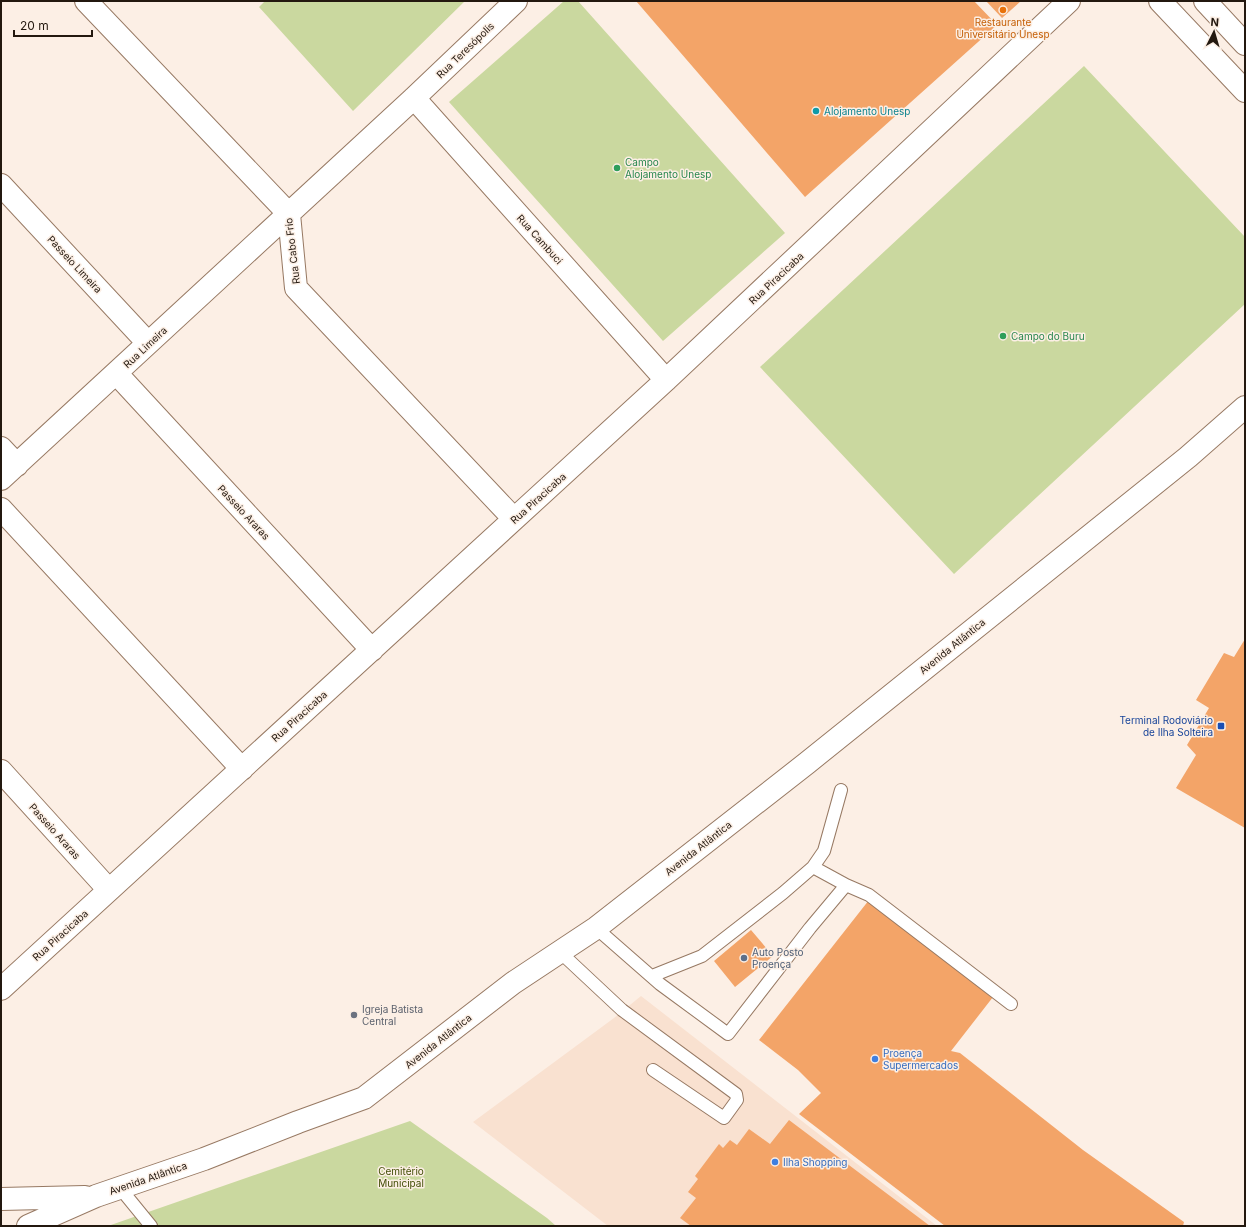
<svg xmlns="http://www.w3.org/2000/svg" width="1246" height="1227" viewBox="0 0 1246 1227" font-family="Inter,sans-serif">
	<rect width="100%" height="100%" fill="#fcefe5"/>
	<path fill="#f9e1d0" d="M 641,996 L 937,1226 L 608,1226 L 473,1122 L 614,1018 Z"/>
	<path fill="#cad89f" d="M 265,1 L 465,1 L 353,111 L 259,7 Z
		M 564,1 L 578,1 L 785,233 L 663,341 L 449,102 Z
		M 1084,66 L 1245,237 L 1245,304 L 954,574 L 760,367 Z
		M 410,1121 L 547,1218 L 556,1226 L 108,1226 Z"/>
	<path fill="#f3a468" d="M 636,1 L 974,1 L 997,25 L 805,197 Z
		M 986,1 L 1021,1 L 1002,18 Z
		M 1245,639 L 1245,828 L 1176,788 L 1196,755 L 1187,745 L 1209,708 L 1196,700 L 1224,653 L 1234,657 Z
		M 869,900 L 993,997 L 951,1051 L 960,1053 L 1083,1150 L 1184,1222 L 1183,1226 L 945,1226 L 799,1114 L 821,1093 L 798,1070 L 759,1040 Z
		M 751,930 L 773,956 L 735,987 L 714,961 Z
		M 789,1120 L 930,1226 L 691,1226 L 680,1218 L 696,1198 L 688,1192 L 698,1179 L 695,1176 L 719,1144 L 723,1148 L 730,1140 L 737,1145 L 749,1129 L 770,1144 Z"/>
	<g fill="none" stroke-linecap="round" stroke-linejoin="round">
		<defs>
			<path id="service" d="M 841,790 L 824,851 L 813,867 L 846,885 L 869,895 L 1011,1004
				M 596,928 L 660,984 L 728,1034 L 810,928 L 846,885
				M 560,952 L 622,1010 L 736,1094 L 737,1100 L 724,1118 L 653,1070
				M 652,976 L 702,956 L 783,893 L 813,867
				M 120,1188 L 151,1226"/>
			<path id="minor" d="M 86,1 L 289,214 L 296,288 L 514,519
				M 414,98 L 666,380
				M 1,185 L 148,343
				M 116,373 L 372,650
				M 1,448 L 17,465
				M 1,479 L 414,98 L 516,1
				M 1,509 L 242,769
				M 1,771 L 109,890
				M 1,989 L 666,380 L 1069,1"/>
			<path id="tertiary" d="M 1160,1 L 1245,91
				M 1205,1 L 1245,44
				M 1,1199 L 85,1197
				M 28,1226 L 96,1196 L 204,1159 L 298,1122 L 364,1098 L 513,983 L 596,928 L 807,763 L 1188,457 L 1245,407"/>
		</defs>
		<use href="#service" stroke="#977963" stroke-width="14"/>
		<use href="#minor" stroke="#977963" stroke-width="24"/>
		<use href="#tertiary" stroke="#977963" stroke-width="24"/>
		<use href="#service" stroke="#fff" stroke-width="12"/>
		<use href="#minor" stroke="#fff" stroke-width="22"/>
		<use href="#tertiary" stroke="#fff" stroke-width="22"/>
	</g>
	<circle fill="#e8710a" stroke="#fcefe5" stroke-width="1.5" cx="1003" cy="10" r="4"/>
	<circle fill="#0f9aa8" stroke="#fcefe5" stroke-width="1.5" cx="816" cy="111" r="4"/>
	<g fill="#2e9e5b" stroke="#fcefe5" stroke-width="1.5">
		<circle cx="617" cy="168" r="4"/>
		<circle cx="1003" cy="336" r="4"/>
	</g>
	<rect fill="#1a4fb4" stroke="#fcefe5" stroke-width="1.5" x="1217" y="722" width="8" height="8" rx="2"/>
	<circle fill="#5c6f8a" stroke="#fcefe5" stroke-width="1.5" cx="744" cy="958" r="4"/>
	<circle fill="#6b7280" stroke="#fcefe5" stroke-width="1.5" cx="354" cy="1015" r="4"/>
	<g fill="#3f7fe0" stroke="#fcefe5" stroke-width="1.5">
		<circle cx="875" cy="1059" r="4"/>
		<circle cx="775" cy="1162" r="4"/>
	</g>
	<g text-anchor="middle" stroke-width="3" stroke-linejoin="round" paint-order="stroke">
		<g font-size="10" fill="#c56008" stroke="#fcefe5">
			<text x="1003" y="26">Restaurante<tspan x="1003" dy="12">Universitário Unesp</tspan></text>
		</g>
		<g font-size="10" fill="#23180f" stroke="#fcefe5">
			<text transform="translate(465 50) rotate(-44)" y="4">Rua Teresópolis</text>
			<text transform="translate(540 239) rotate(48)" y="4">Rua Cambuci</text>
			<text transform="translate(292 251) rotate(-97)" y="4">Rua Cabo Frio</text>
			<text transform="translate(75 264) rotate(47)" y="4">Passeio Limeira</text>
			<text transform="translate(776 278) rotate(-43)" y="4">Rua Piracicaba</text>
			<text transform="translate(145 347) rotate(-43)" y="4">Rua Limeira</text>
			<text transform="translate(538 498) rotate(-42)" y="4">Rua Piracicaba</text>
			<text transform="translate(244 512) rotate(47)" y="4">Passeio Araras</text>
			<text transform="translate(952 646) rotate(-39)" y="4">Avenida Atlântica</text>
			<text transform="translate(299 716) rotate(-42)" y="4">Rua Piracicaba</text>
			<text transform="translate(55 831) rotate(48)" y="4">Passeio Araras</text>
			<text transform="translate(698 848) rotate(-38)" y="4">Avenida Atlântica</text>
			<text transform="translate(60 935) rotate(-42)" y="4">Rua Piracicaba</text>
			<text transform="translate(438 1041) rotate(-38)" y="4">Avenida Atlântica</text>
			<text transform="translate(148 1178) rotate(-19)" y="4">Avenida Atlântica</text>
		</g>
		<g font-size="10" fill="#0d838f" stroke="#fcefe5" text-anchor="start">
			<text x="824" y="115">Alojamento Unesp</text>
		</g>
		<g font-size="10" fill="#27864d" stroke="#fcefe5" text-anchor="start">
			<text x="625" y="166">Campo<tspan x="625" dy="12">Alojamento Unesp</tspan></text>
			<text x="1011" y="340">Campo do Buru</text>
		</g>
		<g font-size="10" fill="#164399" stroke="#fcefe5" text-anchor="end">
			<text x="1213" y="724">Terminal Rodoviário<tspan x="1213" dy="12">de Ilha Solteira</tspan></text>
		</g>
		<g font-size="10" fill="#4e5e75" stroke="#fcefe5" text-anchor="start">
			<text x="752" y="956">Auto Posto<tspan x="752" dy="12">Proença</tspan></text>
		</g>
		<g font-size="10" fill="#5b616d" stroke="#fcefe5" text-anchor="start">
			<text x="362" y="1013">Igreja Batista<tspan x="362" dy="12">Central</tspan></text>
		</g>
		<g font-size="10" fill="#366cbe" stroke="#fcefe5" text-anchor="start">
			<text x="883" y="1057">Proença<tspan x="883" dy="12">Supermercados</tspan></text>
			<text x="783" y="1166">Ilha Shopping</text>
		</g>
		<g font-size="10" fill="#424e06" stroke="#fcefe5">
			<text x="401" y="1175">Cemitério<tspan x="401" dy="12">Municipal</tspan></text>
		</g>
	</g>
	<rect width="1246" height="1227" fill="none" stroke="#23180f" stroke-width="4"/>
	<g transform="translate(1214 32) rotate(5)" stroke="#fcefe5" stroke-width="3" paint-order="stroke">
	<path d="M0-3L7 15L0 10L-7 15Z" fill="#23180f"/>
	<text y="-6" font-size="11" font-weight="bold" text-anchor="middle" fill="#23180f">N</text>
	</g>
	<path d="M14 30v6h78v-6" fill="none" stroke="#23180f" stroke-width="2"/>
	<text x="20" y="30" font-size="12" fill="#23180f" stroke="#fcefe5" stroke-width="3" paint-order="stroke">20 m</text>
</svg>
